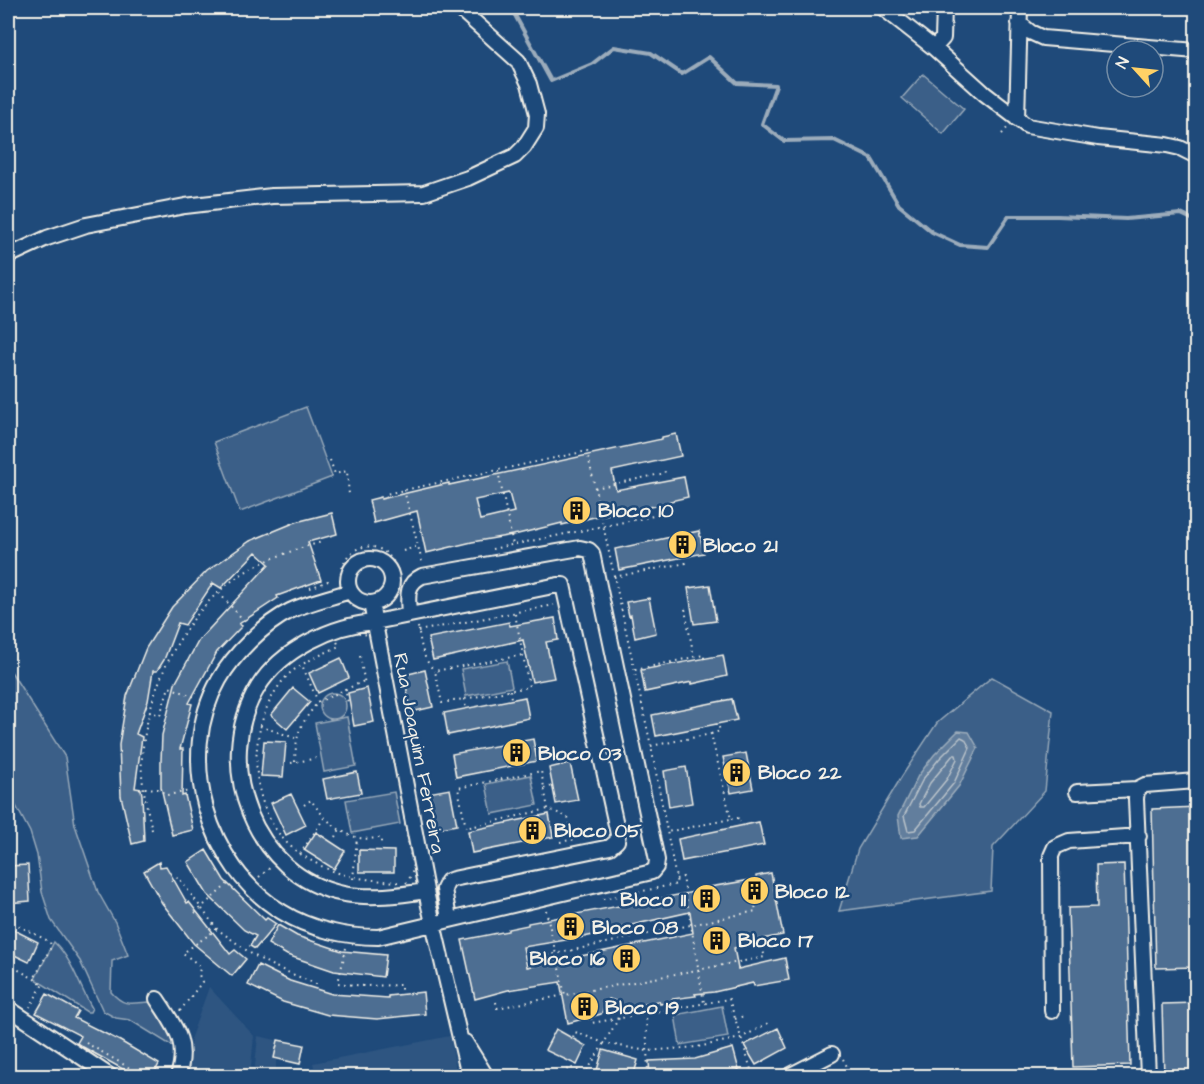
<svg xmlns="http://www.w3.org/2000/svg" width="1204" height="1084" viewBox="0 0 1204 1084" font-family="'Architects Daughter',sans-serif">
	<rect width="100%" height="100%" fill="#1f4a7a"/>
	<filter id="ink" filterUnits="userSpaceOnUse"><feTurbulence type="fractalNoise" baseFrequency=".0167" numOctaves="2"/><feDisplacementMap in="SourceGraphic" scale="12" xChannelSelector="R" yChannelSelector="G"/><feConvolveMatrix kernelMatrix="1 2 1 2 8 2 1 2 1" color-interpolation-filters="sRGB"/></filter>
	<g filter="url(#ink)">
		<path fill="#2d5581" d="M 209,987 L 254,1036 L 250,1076 L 186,1076 L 191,1059 L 191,1037 Z
			M 258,1036 L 276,1040 L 276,1076 L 254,1076 Z
			M 450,1036 L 457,1076 L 316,1076 L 313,1063 Z"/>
		<path fill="#3a5f88" stroke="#97a8b8" stroke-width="1.5" d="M 923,74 L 964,109 L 943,134 L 902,98 Z
			M 306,407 L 332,477 L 240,512 L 214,442 Z
			M 507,661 L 512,687 L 466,696 L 461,669 Z
			M 8,667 L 65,757 L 75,825 L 98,892 L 115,922 L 128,955 L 112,961 L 111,992 C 126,1009 133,1002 152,1002 L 171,1033 L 177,1049 L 130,1020 L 116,1018 L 103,1011 L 80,961 L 51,920 L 42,892 L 37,855 L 30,832 L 8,791 Z
			M 992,677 L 1053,711 L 1045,791 L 993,847 L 991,891 L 839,911 L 858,849 L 902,776 L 937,723 Z
			M320 706a13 13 0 1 1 26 0a13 13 0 1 1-26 0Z
			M 347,717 L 356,766 L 324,772 L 315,723 Z
			M 531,775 L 537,805 L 492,814 L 486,784 Z
			M 394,792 L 400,824 L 352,833 L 346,800 Z
			M 54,942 C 73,960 79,986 92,1008 L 90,1012 L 87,1012 L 35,979 Z
			M 722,1006 L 728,1037 L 680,1045 L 675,1015 Z"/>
		<path fill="#627e9d" stroke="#9cacbb" stroke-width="1.5" d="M 958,731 L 969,732 L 978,748 L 959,786 L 918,836 L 901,838 L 898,816 L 918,776 L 934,755 Z"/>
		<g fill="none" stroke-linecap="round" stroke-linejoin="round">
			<path stroke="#bac3ca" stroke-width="1.5" d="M 961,737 L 965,739 L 970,748 L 954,783 L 915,830 L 908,831 L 904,816 L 923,779 L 939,759 Z
				M 953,755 L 956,755 L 957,759 L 947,779 L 924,807 L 920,807 L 919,804 L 930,783 Z"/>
			<path stroke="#9cacbb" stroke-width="4" d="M 511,8 L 551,81 L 592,64 L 614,47 L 651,53 L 682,74 L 709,57 L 737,83 L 776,85 L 762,124 L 784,141 L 834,140 L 871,158 L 899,205 L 932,232 L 960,245 L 988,247 L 1009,216 L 1058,216 L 1126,219 L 1181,214 L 1196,221"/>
		</g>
		<path fill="#4d6e92" stroke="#f4f1e8" stroke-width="1.5" fill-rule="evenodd" d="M 676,434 L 681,456 L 612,471 L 616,490 L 684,477 L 688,497 L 666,502 L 666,504 L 598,516 L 562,525 L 562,523 L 518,534 L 472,542 L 426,553 L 417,511 L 374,523 L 369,500 L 381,497 L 381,499 L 449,483 L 449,485 L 662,439 L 662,437 ZM 509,493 L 514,512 L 480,520 L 475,500 Z
			M 332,513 L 337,534 L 308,542 L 321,580 L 277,596 L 278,598 L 239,624 L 242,626 L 217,652 L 189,703 L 192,704 L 180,749 L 183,749 L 182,796 L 185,795 L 193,830 L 172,835 L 161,787 L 161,761 L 162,735 L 175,684 L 199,640 L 269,564 L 256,552 L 221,588 L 213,583 L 185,625 L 178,623 L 164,660 L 157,671 L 153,671 L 148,701 L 136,734 L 142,737 L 135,788 L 141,789 L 142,795 L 144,841 L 132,844 L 121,796 L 119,745 L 127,696 L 146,648 L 172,607 L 207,571 L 250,541 L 296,522 Z
			M 699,531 L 704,553 L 619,570 L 615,549 Z
			M 710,585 L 716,621 L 694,624 L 688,588 Z
			M 649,598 L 656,633 L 635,638 L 631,615 L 629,616 L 626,602 Z
			M 555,618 L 558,640 L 546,642 L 554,678 L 532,682 L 523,640 L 433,660 L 428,638 L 509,622 L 510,626 Z
			M 723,655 L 727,676 L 692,684 L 692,682 L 645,692 L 641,670 Z
			M 341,658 L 349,678 L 318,693 L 309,673 Z
			M 425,670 L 433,707 L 411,712 L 404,675 Z
			M 293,688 L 310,702 L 287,729 L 271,715 Z
			M 367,688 L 374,722 L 354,726 L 348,693 Z
			M 525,697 L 529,718 L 448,735 L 444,713 Z
			M 732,699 L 737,720 L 656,736 L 652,715 Z
			M 533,739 L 537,761 L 456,777 L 452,754 Z
			M 264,741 L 286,742 L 283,777 L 261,776 Z
			M 746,753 L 753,789 L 731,793 L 723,757 Z
			M 570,763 L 578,800 L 556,804 L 549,768 Z
			M 686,767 L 692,803 L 669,807 L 664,771 Z
			M 357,772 L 361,793 L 327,799 L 323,779 Z
			M 450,789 L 457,825 L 436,829 L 428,793 Z
			M 291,794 L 306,825 L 286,835 L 271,803 Z
			M 1197,807 L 1197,967 L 1156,968 L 1152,809 Z
			M 549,814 L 553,837 L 472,853 L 468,831 Z
			M 759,822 L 764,845 L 682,861 L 678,839 Z
			M 316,832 L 345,851 L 334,869 L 304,850 Z
			M 206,850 L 224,880 L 265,920 L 267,918 L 276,924 L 255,949 L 250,946 L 256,936 L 244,930 L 207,894 L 188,862 Z
			M 359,850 L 394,851 L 394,872 L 359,872 Z
			M 159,862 L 160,867 L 166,866 L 187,903 L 189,902 L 230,954 L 235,950 L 246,959 L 232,976 L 194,944 L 162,903 L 144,871 Z
			M 1124,864 L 1130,1065 L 1073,1067 L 1068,908 L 1097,907 L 1096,865 Z
			M 28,865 L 30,901 L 8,903 L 8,866 Z
			M 771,873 L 783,935 L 757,940 L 734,948 L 738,969 L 785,958 L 789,980 L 754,986 L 753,983 L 714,992 L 695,994 L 696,996 L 672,999 L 673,1001 L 660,1004 L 659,1001 L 615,1011 L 618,1002 L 609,999 L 601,1014 L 568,1023 L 560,982 L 508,990 L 475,999 L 462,940 L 508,931 L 508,929 L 528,925 L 528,923 L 710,889 L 710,887 L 756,879 L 756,876 ZM 690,912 L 693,933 L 527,967 L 523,947 L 584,937 L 602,933 L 601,932 Z
			M 278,925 L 297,936 L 342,951 L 386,955 L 383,977 L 334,971 L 287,955 L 268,944 Z
			M 8,927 L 38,942 L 29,962 L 8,952 Z
			M 258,965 L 290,981 L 332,994 L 388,998 L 388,996 L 423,992 L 425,1014 L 377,1019 L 328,1015 L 283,1002 L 248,985 Z
			M 47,994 L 78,1011 L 74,1018 L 120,1041 L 159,1064 L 152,1077 L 137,1077 L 83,1047 L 77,1043 L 81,1036 L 36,1013 Z
			M 1197,1003 L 1197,1077 L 1164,1077 L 1162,1004 Z
			M 778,1028 L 787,1048 L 756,1065 L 744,1045 Z
			M 556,1029 L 586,1046 L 577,1065 L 545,1050 Z
			M 278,1040 L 304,1045 L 300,1064 L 274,1058 Z
			M 733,1048 L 739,1070 L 715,1077 L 650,1077 L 649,1061 L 695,1059 Z
			M 603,1050 L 638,1060 L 633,1077 L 618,1077 L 597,1070 Z"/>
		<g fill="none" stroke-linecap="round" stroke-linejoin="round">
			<defs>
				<path id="minor" d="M 883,8 L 934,48 L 985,94 L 1027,126 L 1098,138 L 1167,145 L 1180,148 L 1196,156
					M 1019,23 L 1030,32 L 1043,38 L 1196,51
					M 934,48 L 943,38 L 944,8
					M 1017,119 L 1020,8
					M 8,256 L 47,238 L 86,225 L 185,206 L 272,196 L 424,193 L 468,178 L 515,156 L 524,147 L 536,128 L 537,114 L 529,84 L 518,61 L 459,8
					M348 581a22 22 0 1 1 44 0a22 22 0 1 1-44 0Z
					M 350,591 C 330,598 309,602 290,611 C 264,624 233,655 219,680 C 175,757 207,867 282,912 C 309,929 346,937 378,937 L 652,872 L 656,867 L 657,860 L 592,553 L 589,550 L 580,548 L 422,576 C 405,584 408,598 409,614
					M 371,603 L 429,906 L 469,1076
					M 1077,792 L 1137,789
					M 426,891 C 400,895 370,899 344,894 C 254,877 211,763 258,687 C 281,650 332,625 375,622 L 558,585 L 563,585 L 618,834 L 617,841 L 610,847 L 453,879 L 448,881 L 444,889 L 449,919
					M 157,999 C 175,1027 189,1042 178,1076
					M 8,1008 L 110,1076
					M 1052,1011 L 1051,856 L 1055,847 L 1069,841 L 1139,836
					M 465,1042 L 486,1076
					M 789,1076 L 832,1054
					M 1148,1076 L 1136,799 L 1137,789 L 1145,785 L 1196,781"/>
			</defs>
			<use href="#minor" stroke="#f4f1e8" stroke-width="18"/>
			<path stroke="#f4f1e8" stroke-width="2" stroke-dasharray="1.5 4.5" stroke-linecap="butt" d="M 1002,134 L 1008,127
				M 330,460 L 335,474 L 347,471 L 349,495
				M 498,471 L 513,545
				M 595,488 L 665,473 L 664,469
				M 404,490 L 422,562
				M 387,498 L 386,494 L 404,490 L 587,451 L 651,746 L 677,884 L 603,899
				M 492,549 L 673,512 L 672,508
				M 403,551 L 418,546
				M 614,577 L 686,563 L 685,559
				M 340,580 C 341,571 343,560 350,554 C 370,535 400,555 398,580
				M 310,588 L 328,581 L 329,583
				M 219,593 L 247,624
				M 384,606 L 395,591
				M 515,614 L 523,655
				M 418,627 C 421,644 422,659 435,671
				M 353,631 L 371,636 L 374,644 L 413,869 C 410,879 407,885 397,889 L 397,882 C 358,879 336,877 302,855 C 245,819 243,723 287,676 C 301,662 322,655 339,646 L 335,637 Z
				M 418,631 L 554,605
				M 523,655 L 529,687 L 442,703 L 435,671 Z
				M 360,656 L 365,685
				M 694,657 L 704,655 L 704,658
				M 635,670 L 694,657 L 685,610 L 689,609
				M 345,688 L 348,703 L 346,703
				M 510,690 L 511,699
				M 464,699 L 466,708
				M 318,702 L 364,681
				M 149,712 L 160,715 L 169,687 L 198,698
				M 260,726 L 295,738
				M 711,734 L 720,731 L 718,724
				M 651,746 L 711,734 L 731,819 L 667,832
				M 295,762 C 296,732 300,725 318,702 L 302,665
				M 291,763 L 318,758
				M 145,788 L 158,789 L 167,795 L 190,791
				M 544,788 L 553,786
				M 304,805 L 311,800 C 322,816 337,832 356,837 C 363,840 374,838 381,838 L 381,845
				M 548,809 L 541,771 L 458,788 L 466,828 L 548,809 L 568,817 L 574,839
				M 731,819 L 739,818 L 740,822
				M 152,830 C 147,807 140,780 142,757 C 148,683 188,599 258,565 C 278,555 300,548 322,542
				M 336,837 L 340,829
				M 560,842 L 586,837
				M 300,854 L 324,818
				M 259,877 L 271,867
				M 353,879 L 357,838
				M 676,879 L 683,877 L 704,1003
				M 171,881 L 178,877 L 217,929 L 253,955 L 273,966 L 316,984 L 315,989
				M 546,910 L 565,995
				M 195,913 L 229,883
				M 8,920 L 50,942 L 51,947 L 34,979
				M 346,948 L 338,983 L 364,986 L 401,985 L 401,991
				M 530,952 L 531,959 L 756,911 L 755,905
				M 8,964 L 43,984 L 30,1007
				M 496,1002 L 497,1008 L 765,957 L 763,951
				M 180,1011 L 202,982 L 199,975 L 200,966 L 183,953 L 217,929
				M 646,1013 L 648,1076
				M 591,1018 L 592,1023 L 729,999 L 753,1076
				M 735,1019 L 744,1016
				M 573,1037 L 575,1032 L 604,1043 L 647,1051 L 697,1047 L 741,1038 L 768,1023
				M 86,1043 L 135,1071 L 137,1068
				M 843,1059 L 852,1076
				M 566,1076 L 569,1067 L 586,1073 L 619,1018
				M 765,1076 L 776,1072"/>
			<use href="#minor" stroke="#1f4a7a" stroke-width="14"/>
		</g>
	</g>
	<defs>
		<symbol id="building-disc" viewBox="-11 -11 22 22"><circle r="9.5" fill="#ffd166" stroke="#1f4a7a"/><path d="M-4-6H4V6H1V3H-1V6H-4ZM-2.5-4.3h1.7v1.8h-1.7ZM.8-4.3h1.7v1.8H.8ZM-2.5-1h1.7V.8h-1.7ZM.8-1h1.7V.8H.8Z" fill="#111"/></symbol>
	</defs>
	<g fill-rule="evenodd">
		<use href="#building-disc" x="560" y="494" width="33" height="33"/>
		<use href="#building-disc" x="666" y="528" width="33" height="33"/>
		<use href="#building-disc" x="500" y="736" width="33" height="33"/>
		<use href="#building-disc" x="720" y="756" width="33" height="33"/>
		<use href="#building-disc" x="516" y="814" width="33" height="33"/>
		<use href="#building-disc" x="738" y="874" width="33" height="33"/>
		<use href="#building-disc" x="690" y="882" width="33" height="33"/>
		<use href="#building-disc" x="554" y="910" width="33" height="33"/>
		<use href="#building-disc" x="700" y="924" width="33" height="33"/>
		<use href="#building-disc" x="610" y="942" width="33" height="33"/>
		<use href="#building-disc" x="568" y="990" width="33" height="33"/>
	</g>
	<g text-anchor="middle" stroke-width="5" stroke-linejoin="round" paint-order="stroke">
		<g font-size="20" font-weight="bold" fill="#f4f1e8" stroke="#1f4a7a" text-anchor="start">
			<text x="598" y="517">Bloco 10</text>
			<text x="703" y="552">Bloco 21</text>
			<text x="538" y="760">Bloco 03</text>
			<text x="758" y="779">Bloco 22</text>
			<text x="554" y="837">Bloco 05</text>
			<text x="775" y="898">Bloco 12</text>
			<text x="686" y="906" text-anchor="end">Bloco 11</text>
			<text x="592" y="934">Bloco 08</text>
			<text x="738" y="947">Bloco 17</text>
			<text x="605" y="965" text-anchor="end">Bloco 16</text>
			<text x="605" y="1014">Bloco 19</text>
		</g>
		<g font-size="20" fill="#f4f1e8" stroke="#1f4a7a">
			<text transform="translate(420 753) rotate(79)" y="7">Rua Joaquim Ferreira</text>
		</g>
	</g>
	<rect width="1204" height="1084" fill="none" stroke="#1f4a7a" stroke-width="30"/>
	<rect x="15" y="15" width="1174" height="1054" fill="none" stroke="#f4f1e8" stroke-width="2" filter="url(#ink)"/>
	<g transform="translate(1135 69) rotate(297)"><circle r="28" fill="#1f4a7a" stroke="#748da6" stroke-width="1.5"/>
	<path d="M0-4.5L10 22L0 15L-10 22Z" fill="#ffd166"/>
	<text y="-9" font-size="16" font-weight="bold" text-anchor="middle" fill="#f4f1e8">N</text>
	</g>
</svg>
